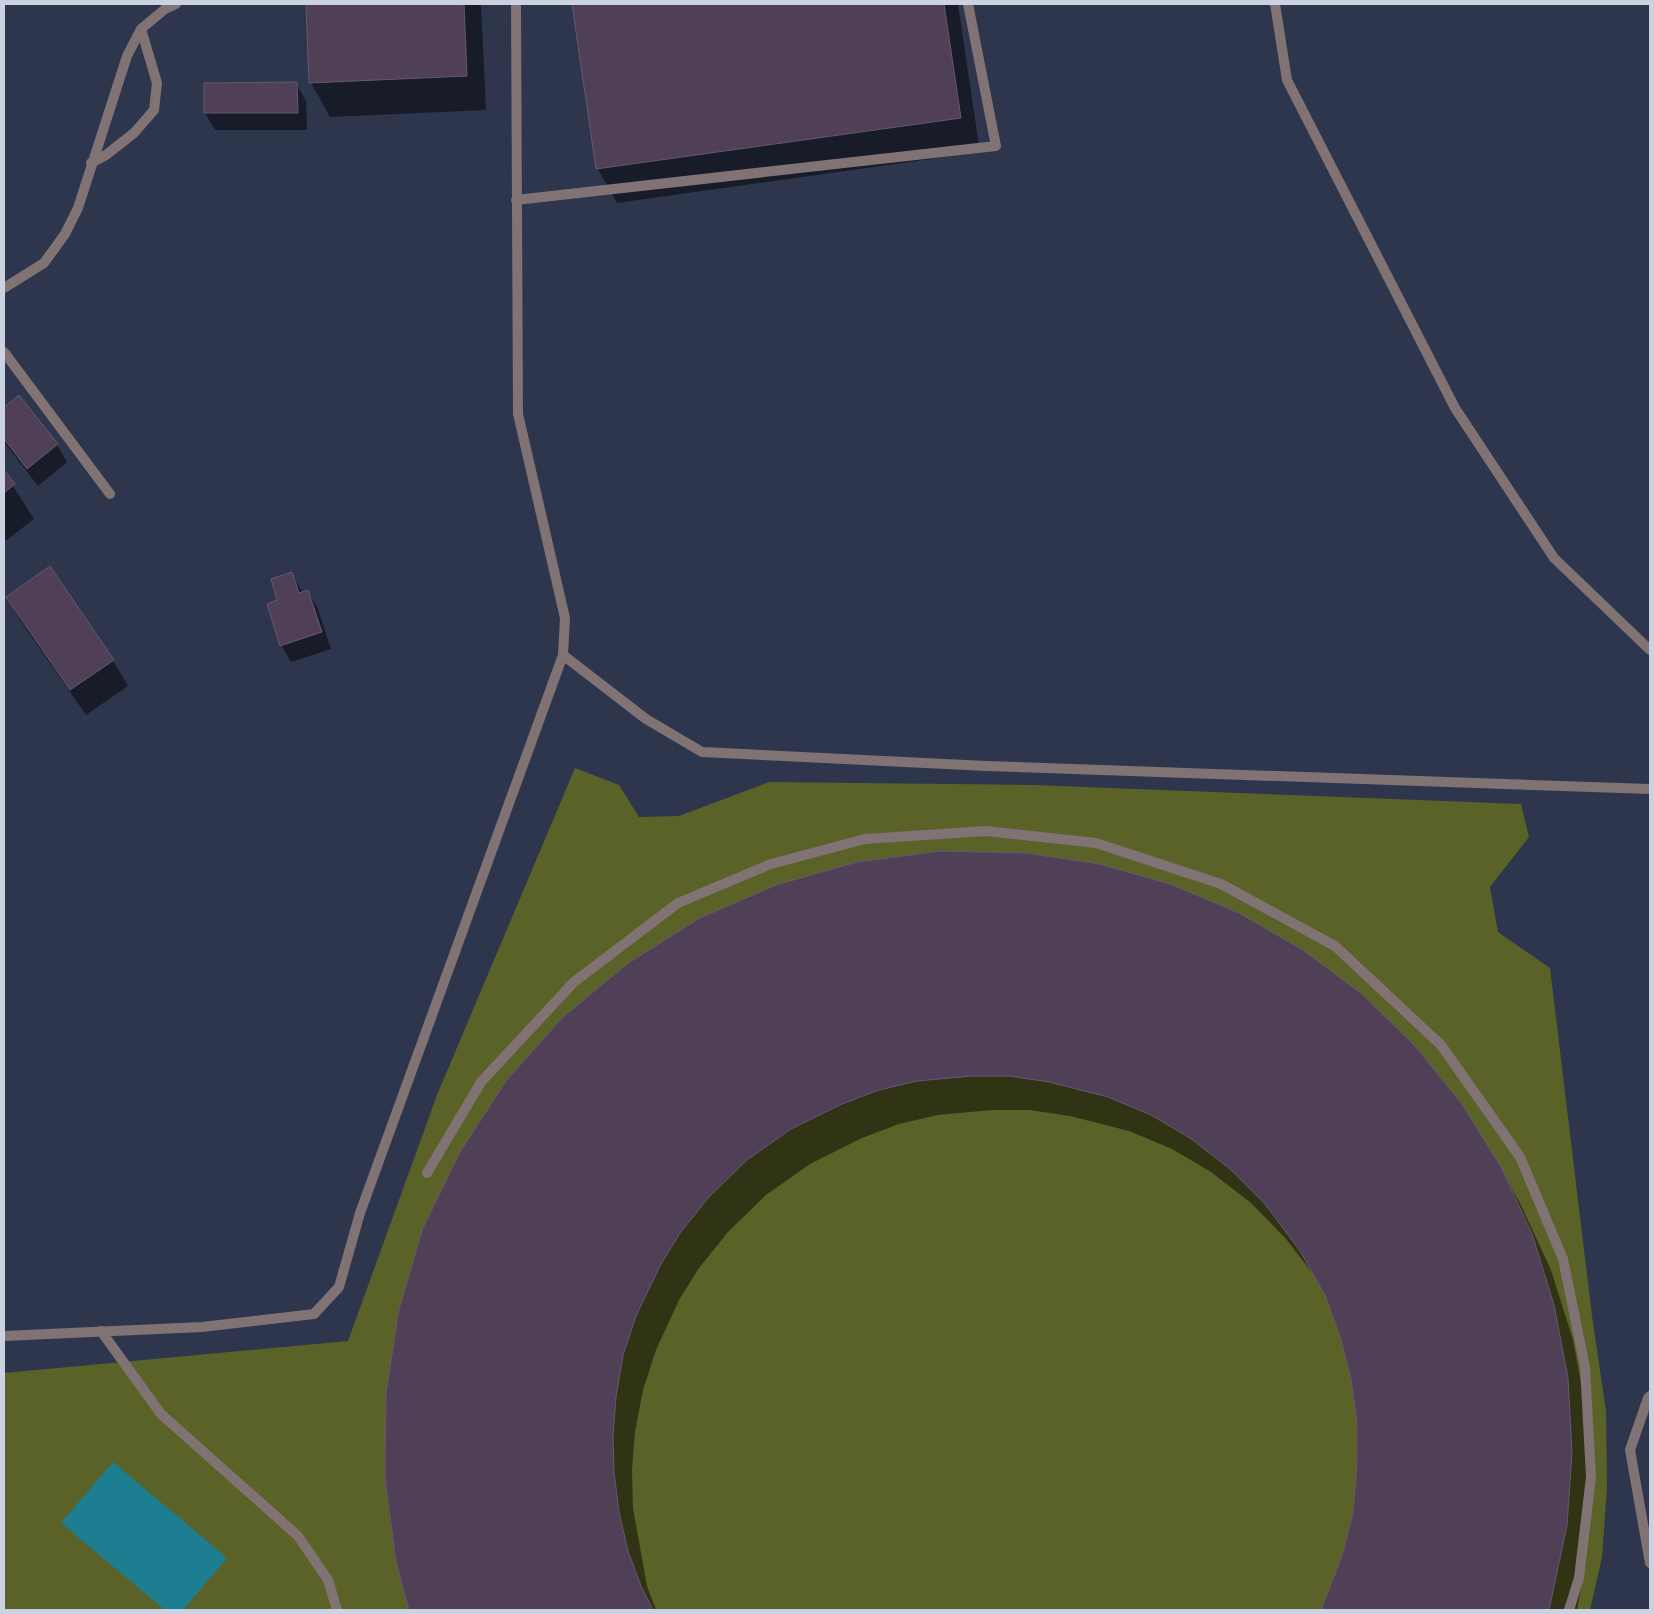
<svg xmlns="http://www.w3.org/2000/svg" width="1654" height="1614" viewBox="0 0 1654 1614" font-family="Helvetica,sans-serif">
	<rect width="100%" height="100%" fill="#2d364d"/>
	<path fill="#5a6228" d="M 575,768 L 619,785 L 639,817 L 679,816 L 769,782 L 1034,785 L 1521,804 L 1529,837 L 1490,887 L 1498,932 L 1550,968 L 1592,1316 L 1606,1411 L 1607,1488 L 1602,1557 L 1590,1610 L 4,1610 L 4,1373 L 348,1341 L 437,1095 Z"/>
	<path fill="#1c7e90" d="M 113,1462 L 227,1558 L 183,1610 L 165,1610 L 61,1523 Z"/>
	<path fill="#0007" d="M 307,4 L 481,4 L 486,110 L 330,117 L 311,83 Z
		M 573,4 L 958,4 L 980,152 L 617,203 L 598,169 Z
		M 296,83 L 306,101 L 307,130 L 215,130 L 205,113 Z
		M 19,397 L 57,445 L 67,462 L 38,486 L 4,442 L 4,409 Z
		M 4,472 L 34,519 L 4,542 Z
		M 292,574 L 303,594 L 308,592 L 318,609 L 331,649 L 291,662 L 281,645 L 279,601 Z
		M 7,597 L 113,660 L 128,686 L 86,715 L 22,623 Z
		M 627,965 L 1500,1168 L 1520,1203 L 1551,1270 L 1573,1340 L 1587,1414 L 1591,1487 L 1586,1561 L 1577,1610 L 1323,1610 L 1344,1556 L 1354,1513 L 1358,1467 L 1358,1421 L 1352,1378 L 1342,1338 L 1326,1295 L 1320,1283 L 1286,1239 L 1251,1203 L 1211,1172 L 1172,1149 L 1129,1131 L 1070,1116 L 1029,1110 L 992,1110 L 938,1115 L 899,1124 L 862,1138 L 810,1164 L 766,1195 L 728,1232 L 699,1268 L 679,1300 L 656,1350 L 643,1390 L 635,1432 L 632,1470 L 633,1508 L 647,1586 L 656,1610 L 410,1610 L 397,1561 Z"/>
	<path fill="#4f4058" stroke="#675770" d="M 306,4 L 464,4 L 467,76 L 309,83 Z
		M 572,4 L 944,4 L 961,118 L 596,169 Z
		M 297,82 L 298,113 L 204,113 L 204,83 Z
		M 19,395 L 58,444 L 27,469 L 4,439 L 4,407 Z
		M 4,470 L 15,484 L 4,493 Z
		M 50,566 L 114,660 L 70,690 L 6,597 Z
		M 292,572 L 299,593 L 308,590 L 322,632 L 280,646 L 267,604 L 277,600 L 271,579 Z
		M 941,851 L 1026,853 L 1099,864 L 1170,884 L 1239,913 L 1303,950 L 1362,994 L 1415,1046 L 1462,1104 L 1501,1167 L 1532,1234 L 1554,1305 L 1568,1378 L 1572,1452 L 1567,1525 L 1549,1610 L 1321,1610 L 1342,1556 L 1353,1513 L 1357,1467 L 1357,1421 L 1351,1379 L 1341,1339 L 1325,1295 L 1300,1251 L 1265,1204 L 1230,1169 L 1190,1138 L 1151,1115 L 1108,1097 L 1049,1082 L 1009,1076 L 972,1076 L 917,1081 L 879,1090 L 842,1104 L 791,1129 L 747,1160 L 708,1198 L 680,1233 L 660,1266 L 636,1316 L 623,1355 L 616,1397 L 613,1435 L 614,1472 L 619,1512 L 628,1551 L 641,1586 L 653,1610 L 409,1610 L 396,1562 L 385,1478 L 386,1393 L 399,1309 L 423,1228 L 460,1152 L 506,1081 L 562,1018 L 627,964 L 698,919 L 776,885 L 857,862 Z"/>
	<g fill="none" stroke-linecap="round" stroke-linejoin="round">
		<path stroke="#817273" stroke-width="10" d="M 516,200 L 996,146 L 968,4
			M 427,1173 L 481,1082 L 574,982 L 678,903 L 771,864 L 865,839 L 986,831 L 1096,843 L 1221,884 L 1335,946 L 1441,1045 L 1520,1157 L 1563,1259 L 1585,1367 L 1591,1477 L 1579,1578 L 1569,1610
			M 101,1331 L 161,1414 L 298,1536 L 328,1580 L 337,1610"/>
		<path stroke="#817273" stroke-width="10" d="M 1275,4 L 1287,80 L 1455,408 L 1554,558 L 1650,650
			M 91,163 L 106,155 L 134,133 L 154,110 L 157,83 L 141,29
			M 4,288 L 44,263 L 65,234 L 78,208 L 127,56 L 141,29 L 165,9 L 176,4
			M 4,352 L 110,494
			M 563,655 L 646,719 L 702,752 L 986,766 L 1650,789
			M 4,1336 L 202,1327 L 314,1314 L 339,1287 L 360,1213 L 563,655 L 565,618 L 518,414 L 516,4
			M 1650,1396 L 1648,1398 L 1630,1450 L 1650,1563"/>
	</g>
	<rect width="1654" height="1614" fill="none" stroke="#cbd2e1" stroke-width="10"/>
</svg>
